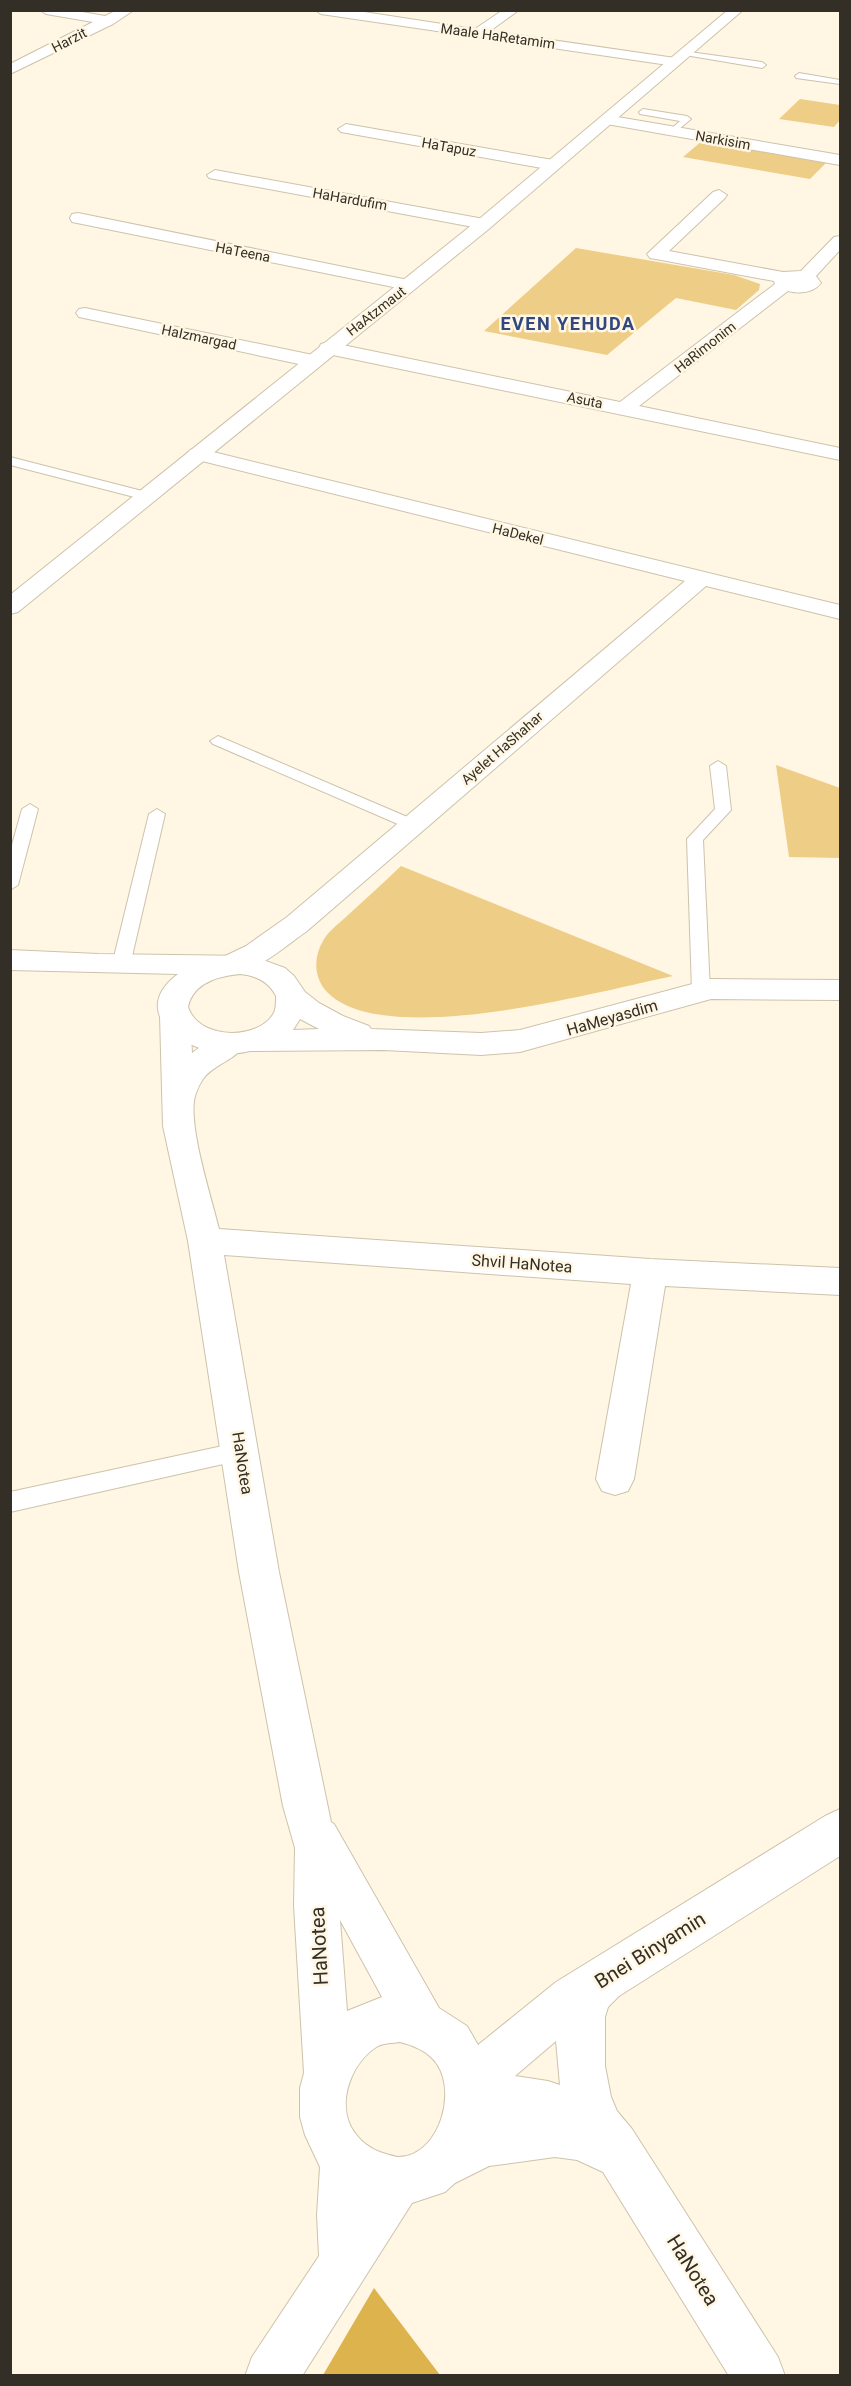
<svg xmlns="http://www.w3.org/2000/svg" width="851" height="2386" viewBox="0 0 851 2386" font-family="Roboto,sans-serif">
	<rect width="100%" height="100%" fill="#fff6e3"/>
	<path fill="#eecd86" d="M 800,99 L 840,105 L 840,120 L 834,127 L 779,119 Z
		M 702,141 L 827,162 L 810,179 L 683,157 Z
		M 576,248 L 734,275 L 760,284 L 759,290 L 736,310 L 676,298 L 607,355 L 484,331 Z
		M 776,765 L 840,788 L 840,858 L 789,857 Z
		M 401,866 L 673,976 C 599,991 384,1051 327,992 C 314,978 313,958 323,941 C 328,931 340,923 348,915 C 366,899 384,882 401,866 Z"/>
	<path fill="#ddb34e" d="M 374,2288 L 440,2375 L 323,2375 Z"/>
	<g fill="none" stroke-linecap="round" stroke-linejoin="round">
		<defs>
			<path id="service" d="M 682,51 L 762,62 L 766,65 L 762,68 L 685,55 L 682,55 Z
				M 799,73 L 840,80 L 840,84 L 796,78 L 795,76 Z
				M 643,109 L 687,116 L 691,119 L 673,134 L 669,131 L 680,121 L 640,114 L 639,112 Z
				M 10,457 L 150,493 L 152,496 L 146,500 L 10,465 Z
				M 218,736 L 419,822 L 421,825 L 419,828 L 407,828 L 213,744 L 210,741 Z
				M 718,761 L 726,766 L 731,810 L 703,840 L 710,991 L 707,995 L 695,995 L 692,991 L 687,839 L 715,809 L 710,766 Z
				M 30,804 L 38,809 L 18,885 L 10,890 L 10,852 L 22,809 Z
				M 157,809 L 165,814 L 130,965 L 127,969 L 115,969 L 112,965 L 149,814 Z
				M 241,1442 L 249,1444 L 252,1451 L 249,1458 L 241,1460 L 10,1512 L 10,1492 Z"/>
			<path id="minor" d="M 40,10 L 71,10 L 105,16 L 117,10 L 134,10 L 113,24 L 10,74 L 10,64 L 93,22 L 46,14 Z
				M 315,10 L 351,10 L 475,29 L 503,10 L 519,10 L 490,31 L 675,58 L 682,62 L 675,66 L 321,14 Z
				M 606,115 L 840,155 L 840,165 L 601,123 L 598,120 Z
				M 346,124 L 553,160 L 561,165 L 553,170 L 341,132 L 338,129 Z
				M 215,170 L 484,219 L 492,224 L 484,229 L 209,178 L 207,175 Z
				M 719,190 L 727,195 L 725,198 L 669,251 L 783,272 L 801,271 L 834,237 L 840,236 L 840,250 L 816,276 L 821,283 C 813,293 800,294 788,291 L 639,406 L 840,448 L 840,460 L 328,354 L 321,352 L 319,348 L 321,344 L 328,342 L 620,402 L 775,284 L 774,281 L 656,259 L 650,258 L 647,254 L 713,192 Z
				M 78,213 L 408,280 L 414,281 L 417,285 L 414,289 L 408,290 L 72,222 L 70,218 L 72,214 Z
				M 85,308 L 313,355 L 320,357 L 323,361 L 320,365 L 313,367 L 79,317 L 76,313 L 79,309 Z
				M 197,448 L 840,605 L 840,619 L 706,586 L 307,931 C 285,946 249,980 221,972 L 216,965 L 221,958 L 246,946 L 287,917 L 685,581 L 190,458 L 187,454 L 190,450 Z
				M 175,1005 L 186,1008 L 190,1015 L 192,1053 C 207,1042 222,1031 241,1036 L 245,1044 C 236,1060 214,1064 203,1079 C 199,1085 195,1094 194,1101 C 190,1132 211,1196 219,1229 L 650,1259 L 840,1268 L 840,1295 L 665,1286 L 634,1479 L 628,1491 L 615,1495 L 602,1491 L 596,1479 L 631,1284 L 224,1255 L 279,1572 L 331,1822 L 334,1824 L 439,2008 L 467,2026 L 478,2045 L 556,1982 L 825,1816 L 840,1809 L 840,1856 L 619,1996 L 608,2007 L 605,2017 L 605,2066 L 611,2097 L 617,2111 L 632,2129 L 778,2357 L 785,2376 L 729,2376 L 603,2172 L 577,2160 L 555,2157 L 489,2166 L 455,2183 L 445,2192 L 412,2203 L 302,2376 L 245,2376 L 252,2357 L 319,2256 L 317,2215 L 320,2167 L 305,2135 L 300,2117 L 300,2088 L 304,2073 L 294,1906 L 295,1848 L 283,1806 L 239,1572 L 188,1241 L 163,1126 L 160,1015 L 164,1008 ZM 340,1920 L 382,1997 L 347,2011 ZM 556,2041 L 560,2085 L 548,2081 L 515,2076 ZM 400,2042 C 412,2045 424,2050 432,2058 C 460,2085 441,2156 399,2157 C 395,2157 390,2155 386,2154 C 371,2150 359,2141 351,2127 C 337,2099 353,2061 378,2046 C 384,2043 393,2043 400,2042 Z"/>
			<path id="tertiary" d="M 728,10 L 743,10 L 490,228 L 18,612 L 10,614 L 10,595 L 478,220 Z
				M 10,950 L 98,954 L 252,956 L 285,968 L 294,976 L 305,992 L 319,1003 L 343,1016 L 369,1026 L 371,1029 L 481,1033 L 520,1030 L 711,979 L 840,980 L 840,1000 L 711,999 L 520,1052 L 481,1055 L 384,1050 L 250,1051 C 200,1065 120,1017 178,974 L 10,970 ZM 240,974 C 255,975 269,982 276,996 C 276,1000 276,1006 275,1010 C 265,1039 200,1043 188,1007 C 193,983 218,976 240,974 ZM 300,1019 L 319,1029 L 293,1030 Z"/>
		</defs>
		<use href="#service" stroke="#cdc3ac" stroke-width="2"/>
		<use href="#minor" stroke="#cdc3ac" stroke-width="2"/>
		<use href="#tertiary" stroke="#cdc3ac" stroke-width="2"/>
		<use href="#service" fill="#fff" fill-rule="evenodd"/>
		<use href="#minor" fill="#fff" fill-rule="evenodd"/>
		<use href="#tertiary" fill="#fff" fill-rule="evenodd"/>
	</g>
	<g text-anchor="middle" stroke-width="5" stroke-linejoin="round" paint-order="stroke">
		<g font-size="14" fill="#332f26" stroke="#fff6e3">
			<text transform="translate(498 36) rotate(8)" y="5">Maale HaRetamim</text>
			<text transform="translate(69 40) rotate(-27)" y="5">Harzit</text>
			<text transform="translate(723 140) rotate(10)" y="5">Narkisim</text>
			<text transform="translate(449 147) rotate(10)" y="5">HaTapuz</text>
			<text transform="translate(350 199) rotate(10)" y="5">HaHardufim</text>
			<text transform="translate(243 252) rotate(11)" y="5">HaTeena</text>
			<text transform="translate(376 311) rotate(-38)" y="5">HaAtzmaut</text>
			<text transform="translate(199 337) rotate(12)" y="5">HaIzmargad</text>
			<text transform="translate(705 347) rotate(-38)" y="5">HaRimonim</text>
			<text transform="translate(585 400) rotate(11)" y="5">Asuta</text>
			<text transform="translate(518 534) rotate(14)" y="5">HaDekel</text>
			<text transform="translate(502 748) rotate(-41)" y="5">Ayelet HaShahar</text>
		</g>
		<g font-size="16" fill="#332f26" stroke="#fff6e3">
			<text transform="translate(612 1017) rotate(-16)" y="6">HaMeyasdim</text>
			<text transform="translate(522 1263) rotate(4)" y="6">Shvil HaNotea</text>
			<text transform="translate(243 1463) rotate(81)" y="6">HaNotea</text>
		</g>
		<g font-size="18" font-weight="bold" letter-spacing="1.5" fill="#304780" stroke="#fff6e3">
			<text x="568" y="330">EVEN YEHUDA</text>
		</g>
		<g font-size="20" fill="#332f26" stroke="#fff6e3">
			<text transform="translate(319 1946) rotate(-93)" y="7">HaNotea</text>
			<text transform="translate(650 1950) rotate(-32)" y="7">Bnei Binyamin</text>
			<text transform="translate(693 2270) rotate(58)" y="7">HaNotea</text>
		</g>
	</g>
	<rect width="851" height="2386" fill="none" stroke="#332f26" stroke-width="24"/>
</svg>
